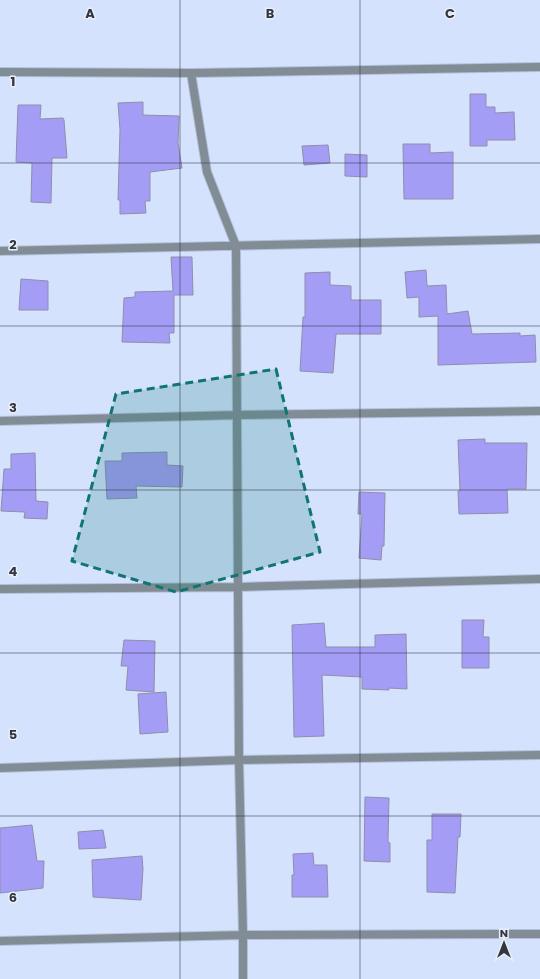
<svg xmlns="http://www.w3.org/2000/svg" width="540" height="979" viewBox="0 0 540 979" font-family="Poppins,sans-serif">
	<rect width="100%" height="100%" fill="#d4e2fe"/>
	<path fill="#a39df5" stroke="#8f8eaa" d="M 470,94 L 486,94 L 486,107 L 495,107 L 495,113 L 514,112 L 515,140 L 487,140 L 487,146 L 470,146 Z
		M 143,102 L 143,115 L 179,116 L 178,143 L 182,168 L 150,172 L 150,201 L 145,201 L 146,213 L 120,214 L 120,200 L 118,200 L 120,130 L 118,103 Z
		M 18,105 L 41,105 L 40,119 L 63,118 L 64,120 L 67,158 L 52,158 L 51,203 L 31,202 L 32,163 L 16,162 Z
		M 403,144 L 430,144 L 430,153 L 453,152 L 453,199 L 404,199 Z
		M 328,145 L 330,163 L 304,165 L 302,146 Z
		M 345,154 L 367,155 L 367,177 L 345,176 Z
		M 171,257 L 192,257 L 193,295 L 174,295 L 174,333 L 169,333 L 170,343 L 122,342 L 124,298 L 135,297 L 135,292 L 173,291 Z
		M 426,270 L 427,286 L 446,285 L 447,314 L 468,311 L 472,334 L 520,333 L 520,336 L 535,335 L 536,362 L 438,365 L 438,316 L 419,317 L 419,297 L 407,298 L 405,272 Z
		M 330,272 L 330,285 L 351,286 L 351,300 L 381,300 L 381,334 L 336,334 L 333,373 L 300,371 L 303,317 L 305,317 L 305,273 Z
		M 21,279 L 48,281 L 48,310 L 19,310 Z
		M 485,439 L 485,443 L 527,443 L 526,489 L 507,489 L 508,513 L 459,514 L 458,491 L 460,491 L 458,440 Z
		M 167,452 L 167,465 L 183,466 L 182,487 L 136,486 L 137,498 L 107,499 L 105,461 L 122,461 L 122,453 Z
		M 35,453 L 36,501 L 48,502 L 47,519 L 24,518 L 25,512 L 1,511 L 4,469 L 11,469 L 11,454 Z
		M 359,492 L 385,493 L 384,546 L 382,546 L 381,560 L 359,558 L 362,514 L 358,514 Z
		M 462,620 L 484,620 L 483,637 L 489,637 L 489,668 L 462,668 Z
		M 324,623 L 326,647 L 375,647 L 375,635 L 406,634 L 407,689 L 389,688 L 389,690 L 362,689 L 362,677 L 322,675 L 324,736 L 294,737 L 292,625 Z
		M 124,640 L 155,641 L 154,692 L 126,690 L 128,666 L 121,666 Z
		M 166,692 L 168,732 L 140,734 L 138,694 Z
		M 365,797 L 389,798 L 388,842 L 390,843 L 390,862 L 364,861 Z
		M 432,814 L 461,814 L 460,837 L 458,837 L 455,893 L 427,892 L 427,840 L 432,840 Z
		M 32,825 L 37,861 L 44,861 L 43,888 L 0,893 L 0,828 Z
		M 103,830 L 106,848 L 79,849 L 78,832 Z
		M 313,853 L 314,865 L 327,865 L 328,897 L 292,897 L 292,875 L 294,875 L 293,854 Z
		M 142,856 L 143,869 L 141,900 L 93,897 L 92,860 Z"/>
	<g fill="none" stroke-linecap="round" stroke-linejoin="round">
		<defs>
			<path id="minor" d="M 0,72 L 191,73 L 540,67
				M 191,73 L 207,172 L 236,246 L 239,760 L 243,935 L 243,979
				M 0,251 L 540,239
				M 0,421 L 238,415 L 540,411
				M 0,589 L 239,587 L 540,579
				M 0,768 L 239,760 L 540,755
				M 0,941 L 243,935 L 540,934"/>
		</defs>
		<use href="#minor" stroke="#b3c0d8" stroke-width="10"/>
		<use href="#minor" stroke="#818c95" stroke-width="8"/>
	</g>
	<path fill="#0f766e" fill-opacity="0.2" stroke="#0f766e" stroke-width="3" stroke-dasharray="8 5" stroke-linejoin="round" d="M 276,369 L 320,552 L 176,592 L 72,561 L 116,394 Z"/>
	<path fill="none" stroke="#313641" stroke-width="1" stroke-opacity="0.55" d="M 180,0 L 180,979M 360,0 L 360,979M 0,163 L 540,163M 0,326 L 540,326M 0,490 L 540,490M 0,653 L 540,653M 0,816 L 540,816"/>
	<g font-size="13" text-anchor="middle" font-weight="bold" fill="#313641" stroke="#e9effa" stroke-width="3" stroke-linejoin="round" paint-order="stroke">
		<text x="90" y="18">A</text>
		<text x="270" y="18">B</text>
		<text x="450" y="18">C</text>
		<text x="13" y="86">1</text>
		<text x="13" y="249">2</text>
		<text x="13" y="412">3</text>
		<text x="13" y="576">4</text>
		<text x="13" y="739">5</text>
		<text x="13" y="902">6</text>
	</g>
	<g transform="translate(504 943)" stroke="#e9effa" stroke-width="3" paint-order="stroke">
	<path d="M0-3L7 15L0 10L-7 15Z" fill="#313641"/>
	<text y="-6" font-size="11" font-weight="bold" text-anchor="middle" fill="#313641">N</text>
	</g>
</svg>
